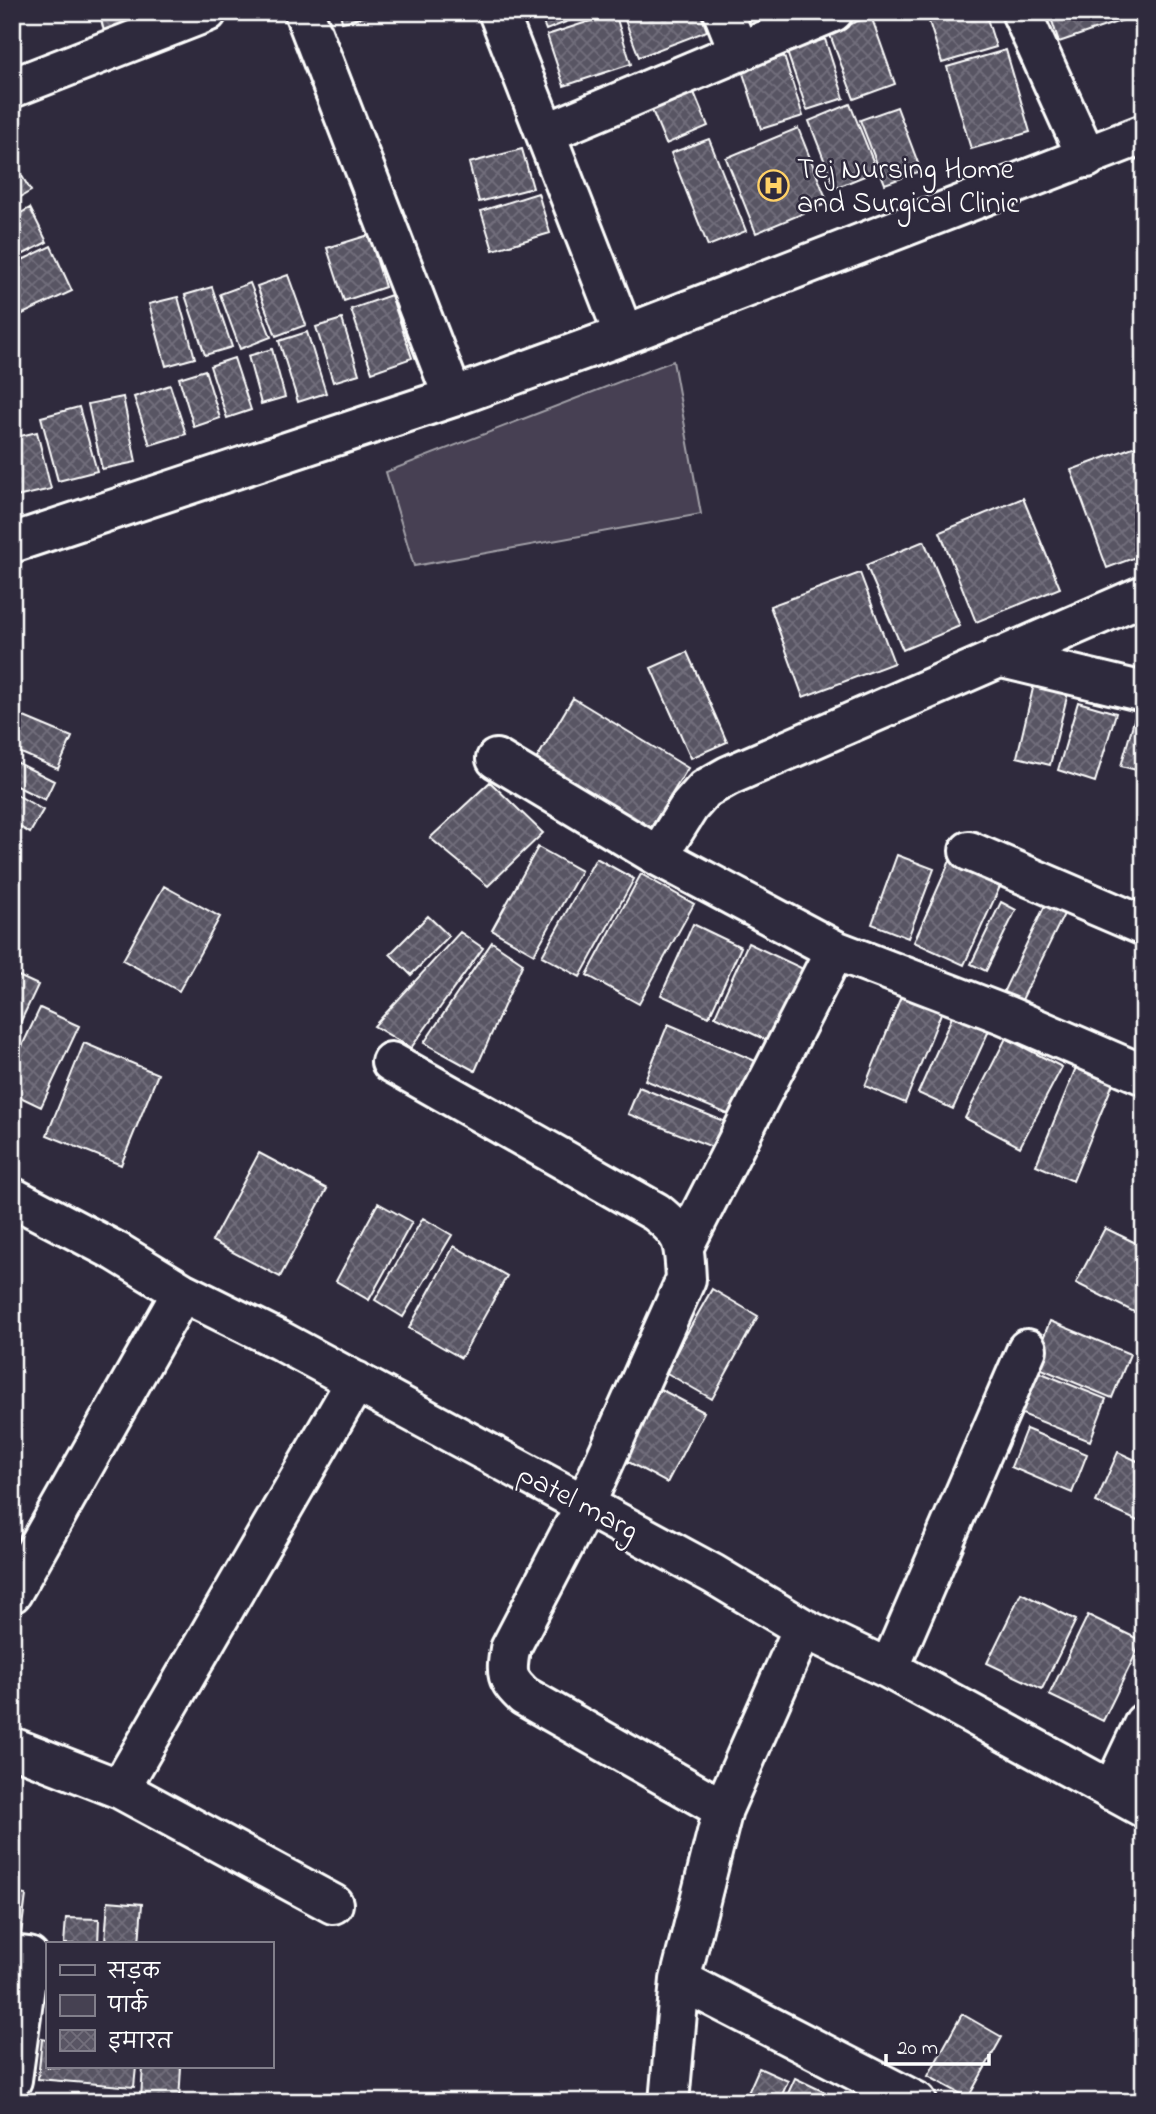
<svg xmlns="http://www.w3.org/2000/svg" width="1156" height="2114" viewBox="0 0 1156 2114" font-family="'Indie Flower','Playpen Sans Deva',sans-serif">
	<defs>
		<pattern id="building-cross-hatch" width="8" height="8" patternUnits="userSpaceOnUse" patternTransform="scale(1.75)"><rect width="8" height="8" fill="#595564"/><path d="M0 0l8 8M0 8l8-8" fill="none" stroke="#726e7b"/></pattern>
	</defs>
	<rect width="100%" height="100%" fill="#2f2a3d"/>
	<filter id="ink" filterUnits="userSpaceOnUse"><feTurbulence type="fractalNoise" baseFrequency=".0143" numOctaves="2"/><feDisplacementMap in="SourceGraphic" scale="14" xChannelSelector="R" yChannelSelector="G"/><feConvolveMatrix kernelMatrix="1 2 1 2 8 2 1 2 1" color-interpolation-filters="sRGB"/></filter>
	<g filter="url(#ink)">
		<path fill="#464152" stroke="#a2a0a8" stroke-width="2" d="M 673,361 L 701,514 L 414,566 L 386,472 Z"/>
		<path fill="url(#building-cross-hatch)" stroke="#fff" stroke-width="2" d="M 99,12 L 130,12 L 134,26 L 105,35 Z
			M 340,12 L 386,12 L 342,22 Z
			M 539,12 L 591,12 L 546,30 Z
			M 622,12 L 700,12 L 707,31 L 639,57 Z
			M 926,12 L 985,12 L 996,47 L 942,63 Z
			M 1049,12 L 1124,12 L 1126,19 L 1059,42 Z
			M 615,13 L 631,64 L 564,86 L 547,35 Z
			M 871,16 L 895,84 L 854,99 L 829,32 Z
			M 825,39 L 844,98 L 807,110 L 787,52 Z
			M 1006,50 L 1030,132 L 971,149 L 947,67 Z
			M 784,56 L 803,116 L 761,129 L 742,70 Z
			M 688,78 L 708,126 L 666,144 L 646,96 Z
			M 850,104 L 877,171 L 835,188 L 809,121 Z
			M 897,107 L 921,171 L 885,184 L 860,120 Z
			M 798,128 L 828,203 L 756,233 L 726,158 Z
			M 709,139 L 746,231 L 708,246 L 671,153 Z
			M 522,149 L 533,188 L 479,202 L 469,163 Z
			M 12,160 L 31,191 L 12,202 Z
			M 538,193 L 550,233 L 493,250 L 481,211 Z
			M 30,208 L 47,242 L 12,260 L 12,218 Z
			M 369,235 L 385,287 L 344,301 L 327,248 Z
			M 51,246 L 72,291 L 14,318 L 12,314 L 12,265 Z
			M 288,275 L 306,325 L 276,336 L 257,286 Z
			M 250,283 L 271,337 L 240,349 L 220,294 Z
			M 212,287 L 232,347 L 205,355 L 185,295 Z
			M 391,295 L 412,358 L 372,372 L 351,309 Z
			M 178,297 L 195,358 L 166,366 L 149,304 Z
			M 342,319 L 359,374 L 333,382 L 316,327 Z
			M 307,332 L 326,393 L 298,402 L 279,341 Z
			M 272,349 L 285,397 L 261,404 L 248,356 Z
			M 234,358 L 251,410 L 227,418 L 210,366 Z
			M 205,370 L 220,418 L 194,427 L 179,378 Z
			M 170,385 L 186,434 L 150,445 L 134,397 Z
			M 123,397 L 136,462 L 102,469 L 88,404 Z
			M 79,407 L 97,471 L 58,481 L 41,417 Z
			M 37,432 L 51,489 L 12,498 L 12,438 Z
			M 1144,443 L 1144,554 L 1107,568 L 1071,470 Z
			M 1023,498 L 1060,588 L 976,622 L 940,532 Z
			M 924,541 L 960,626 L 903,650 L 866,565 Z
			M 860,573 L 894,663 L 803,697 L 770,606 Z
			M 687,652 L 727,742 L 691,758 L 651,668 Z
			M 1034,684 L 1068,693 L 1050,765 L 1017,757 Z
			M 573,698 L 688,768 L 650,829 L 536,760 Z
			M 1140,699 L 1144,700 L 1144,772 L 1121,766 Z
			M 1078,702 L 1116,713 L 1095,782 L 1058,770 Z
			M 12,712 L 72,737 L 58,769 L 12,749 Z
			M 12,760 L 54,781 L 45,800 L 12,784 Z
			M 490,782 L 543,833 L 488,886 L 430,838 Z
			M 12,792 L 43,810 L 30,833 L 12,822 Z
			M 538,847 L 581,871 L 534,954 L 492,930 Z
			M 897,855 L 934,869 L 908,938 L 872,924 Z
			M 952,856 L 1003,880 L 964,965 L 914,942 Z
			M 596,858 L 634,879 L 580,977 L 542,956 Z
			M 641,874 L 694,904 L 639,1004 L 587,975 Z
			M 164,886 L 220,917 L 179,991 L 123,960 Z
			M 1047,901 L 1066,910 L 1017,1010 L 999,1001 Z
			M 1001,902 L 1016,910 L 986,971 L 971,964 Z
			M 428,916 L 449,936 L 411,975 L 390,954 Z
			M 693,924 L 741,947 L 709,1017 L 661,995 Z
			M 460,932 L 483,948 L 411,1048 L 374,1026 Z
			M 492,942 L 523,963 L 475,1071 L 424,1043 Z
			M 748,943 L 816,975 L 783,1048 L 715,1016 Z
			M 12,973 L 38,985 L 12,1040 Z
			M 904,989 L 944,1006 L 905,1103 L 865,1086 Z
			M 40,1008 L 79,1026 L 41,1107 L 12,1093 L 12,1067 Z
			M 956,1008 L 992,1024 L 953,1109 L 918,1093 Z
			M 668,1024 L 758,1062 L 735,1117 L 645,1080 Z
			M 1006,1038 L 1062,1067 L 1020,1147 L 965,1118 Z
			M 84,1043 L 158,1074 L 121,1165 L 47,1135 Z
			M 1079,1060 L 1116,1076 L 1073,1181 L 1036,1165 Z
			M 639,1087 L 731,1124 L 720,1150 L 628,1114 Z
			M 259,1153 L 327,1189 L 280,1277 L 212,1241 Z
			M 378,1203 L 412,1222 L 369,1300 L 336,1281 Z
			M 423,1218 L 452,1235 L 403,1317 L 375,1300 Z
			M 1105,1228 L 1144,1247 L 1144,1317 L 1076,1283 Z
			M 454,1246 L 507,1276 L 461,1358 L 409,1328 Z
			M 712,1289 L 758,1316 L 712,1399 L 665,1372 Z
			M 1050,1321 L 1130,1354 L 1112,1398 L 1032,1365 Z
			M 1029,1368 L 1106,1399 L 1090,1441 L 1012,1410 Z
			M 660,1389 L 704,1412 L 667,1483 L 623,1459 Z
			M 1026,1429 L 1087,1454 L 1072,1493 L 1011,1467 Z
			M 1118,1452 L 1144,1464 L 1144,1524 L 1096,1502 Z
			M 1021,1593 L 1076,1620 L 1042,1689 L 987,1663 Z
			M 1088,1615 L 1142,1641 L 1103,1721 L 1049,1695 Z
			M 12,1893 L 26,1895 L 20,1943 L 12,1942 Z
			M 108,1901 L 142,1904 L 139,1944 L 105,1942 Z
			M 66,1918 L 99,1919 L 98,1944 L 64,1944 Z
			M 962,2014 L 1002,2037 L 968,2098 L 928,2076 Z
			M 42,2039 L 47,2040 L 47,2067 L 136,2067 L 134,2087 L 38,2079 Z
			M 143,2067 L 181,2067 L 179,2101 L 141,2098 Z
			M 759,2068 L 788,2081 L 779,2102 L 744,2102 Z
			M 795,2078 L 831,2095 L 828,2102 L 784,2102 Z"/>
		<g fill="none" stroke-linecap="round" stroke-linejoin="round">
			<defs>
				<path id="minor" d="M 304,12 L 453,397
					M 498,12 L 624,335
					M 723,12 L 739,52
					M 1021,12 L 1087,158
					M 12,88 L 207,12
					M 546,133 L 833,12
					M 12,543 L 453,397 L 624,335 L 1144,134
					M 998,657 L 1144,692
					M 496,759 L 658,856 L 835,950 L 1005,1015 L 1144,1075
					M 969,851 L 1144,926
					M 658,856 L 689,807 L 705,789 L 728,776 L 1144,595
					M 391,1062 L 656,1212 C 685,1235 684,1243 686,1279 L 585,1505 L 510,1649 C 506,1674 506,1679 524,1696 L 723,1809
					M 12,1197 L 117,1252 L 182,1292 L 279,1340 L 713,1574 L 803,1628 L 889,1669 L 1144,1808
					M 684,1246 L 835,950
					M 12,1593 L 182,1292
					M 889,1669 L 1027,1349
					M 12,1747 L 120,1789 L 333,1904
					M 120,1789 L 356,1381
					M 1112,1791 L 1144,1723
					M 12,1955 L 29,1957 L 12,2080
					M 680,1980 L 917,2102
					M 669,2102 L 680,1980 L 723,1809 L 803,1628"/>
			</defs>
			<use href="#minor" stroke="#fff" stroke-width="44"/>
			<use href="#minor" stroke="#2f2a3d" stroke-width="38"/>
		</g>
	</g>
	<defs>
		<symbol id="hospital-ring" viewBox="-11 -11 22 22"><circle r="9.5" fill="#2f2a3d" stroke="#ffd166" stroke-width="1.5"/><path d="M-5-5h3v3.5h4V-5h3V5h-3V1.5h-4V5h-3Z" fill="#ffd166"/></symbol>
	</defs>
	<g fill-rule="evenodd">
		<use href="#hospital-ring" x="756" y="168" width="35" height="35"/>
	</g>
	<g text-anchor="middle" stroke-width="5" stroke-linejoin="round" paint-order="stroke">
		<g font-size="30" fill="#fff" stroke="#2f2a3d" text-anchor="start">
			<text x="797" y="178">Tej Nursing Home<tspan x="797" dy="34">and Surgical Clinic</tspan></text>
		</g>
		<g font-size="30" fill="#fff" stroke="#2f2a3d">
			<text transform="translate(579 1501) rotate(28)" y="10">patel marg</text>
		</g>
	</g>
	<rect width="1156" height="2114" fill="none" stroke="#2f2a3d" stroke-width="42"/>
	<rect x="21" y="21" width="1114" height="2072" fill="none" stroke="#fff" stroke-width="2.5" filter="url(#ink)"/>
	<rect x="46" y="1942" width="228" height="126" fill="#2f2a3d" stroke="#827f8b" stroke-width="2"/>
	<rect x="60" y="1965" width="35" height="10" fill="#2f2a3d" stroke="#827f8b" stroke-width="2"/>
	<text x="108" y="1978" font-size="21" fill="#ffffff">सड़क</text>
	<rect x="60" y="1995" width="35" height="21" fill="#464152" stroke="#827f8b" stroke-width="2"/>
	<text x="108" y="2012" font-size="21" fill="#ffffff">पार्क</text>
	<rect x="60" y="2030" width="35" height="21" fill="url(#building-cross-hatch)" stroke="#827f8b" stroke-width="2"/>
	<text x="108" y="2048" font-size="21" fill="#ffffff">इमारत</text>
	<path d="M886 2054v10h103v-10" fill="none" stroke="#ffffff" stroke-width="3.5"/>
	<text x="897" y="2054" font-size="21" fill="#ffffff" stroke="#2f2a3d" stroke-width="5" paint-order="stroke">20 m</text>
</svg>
